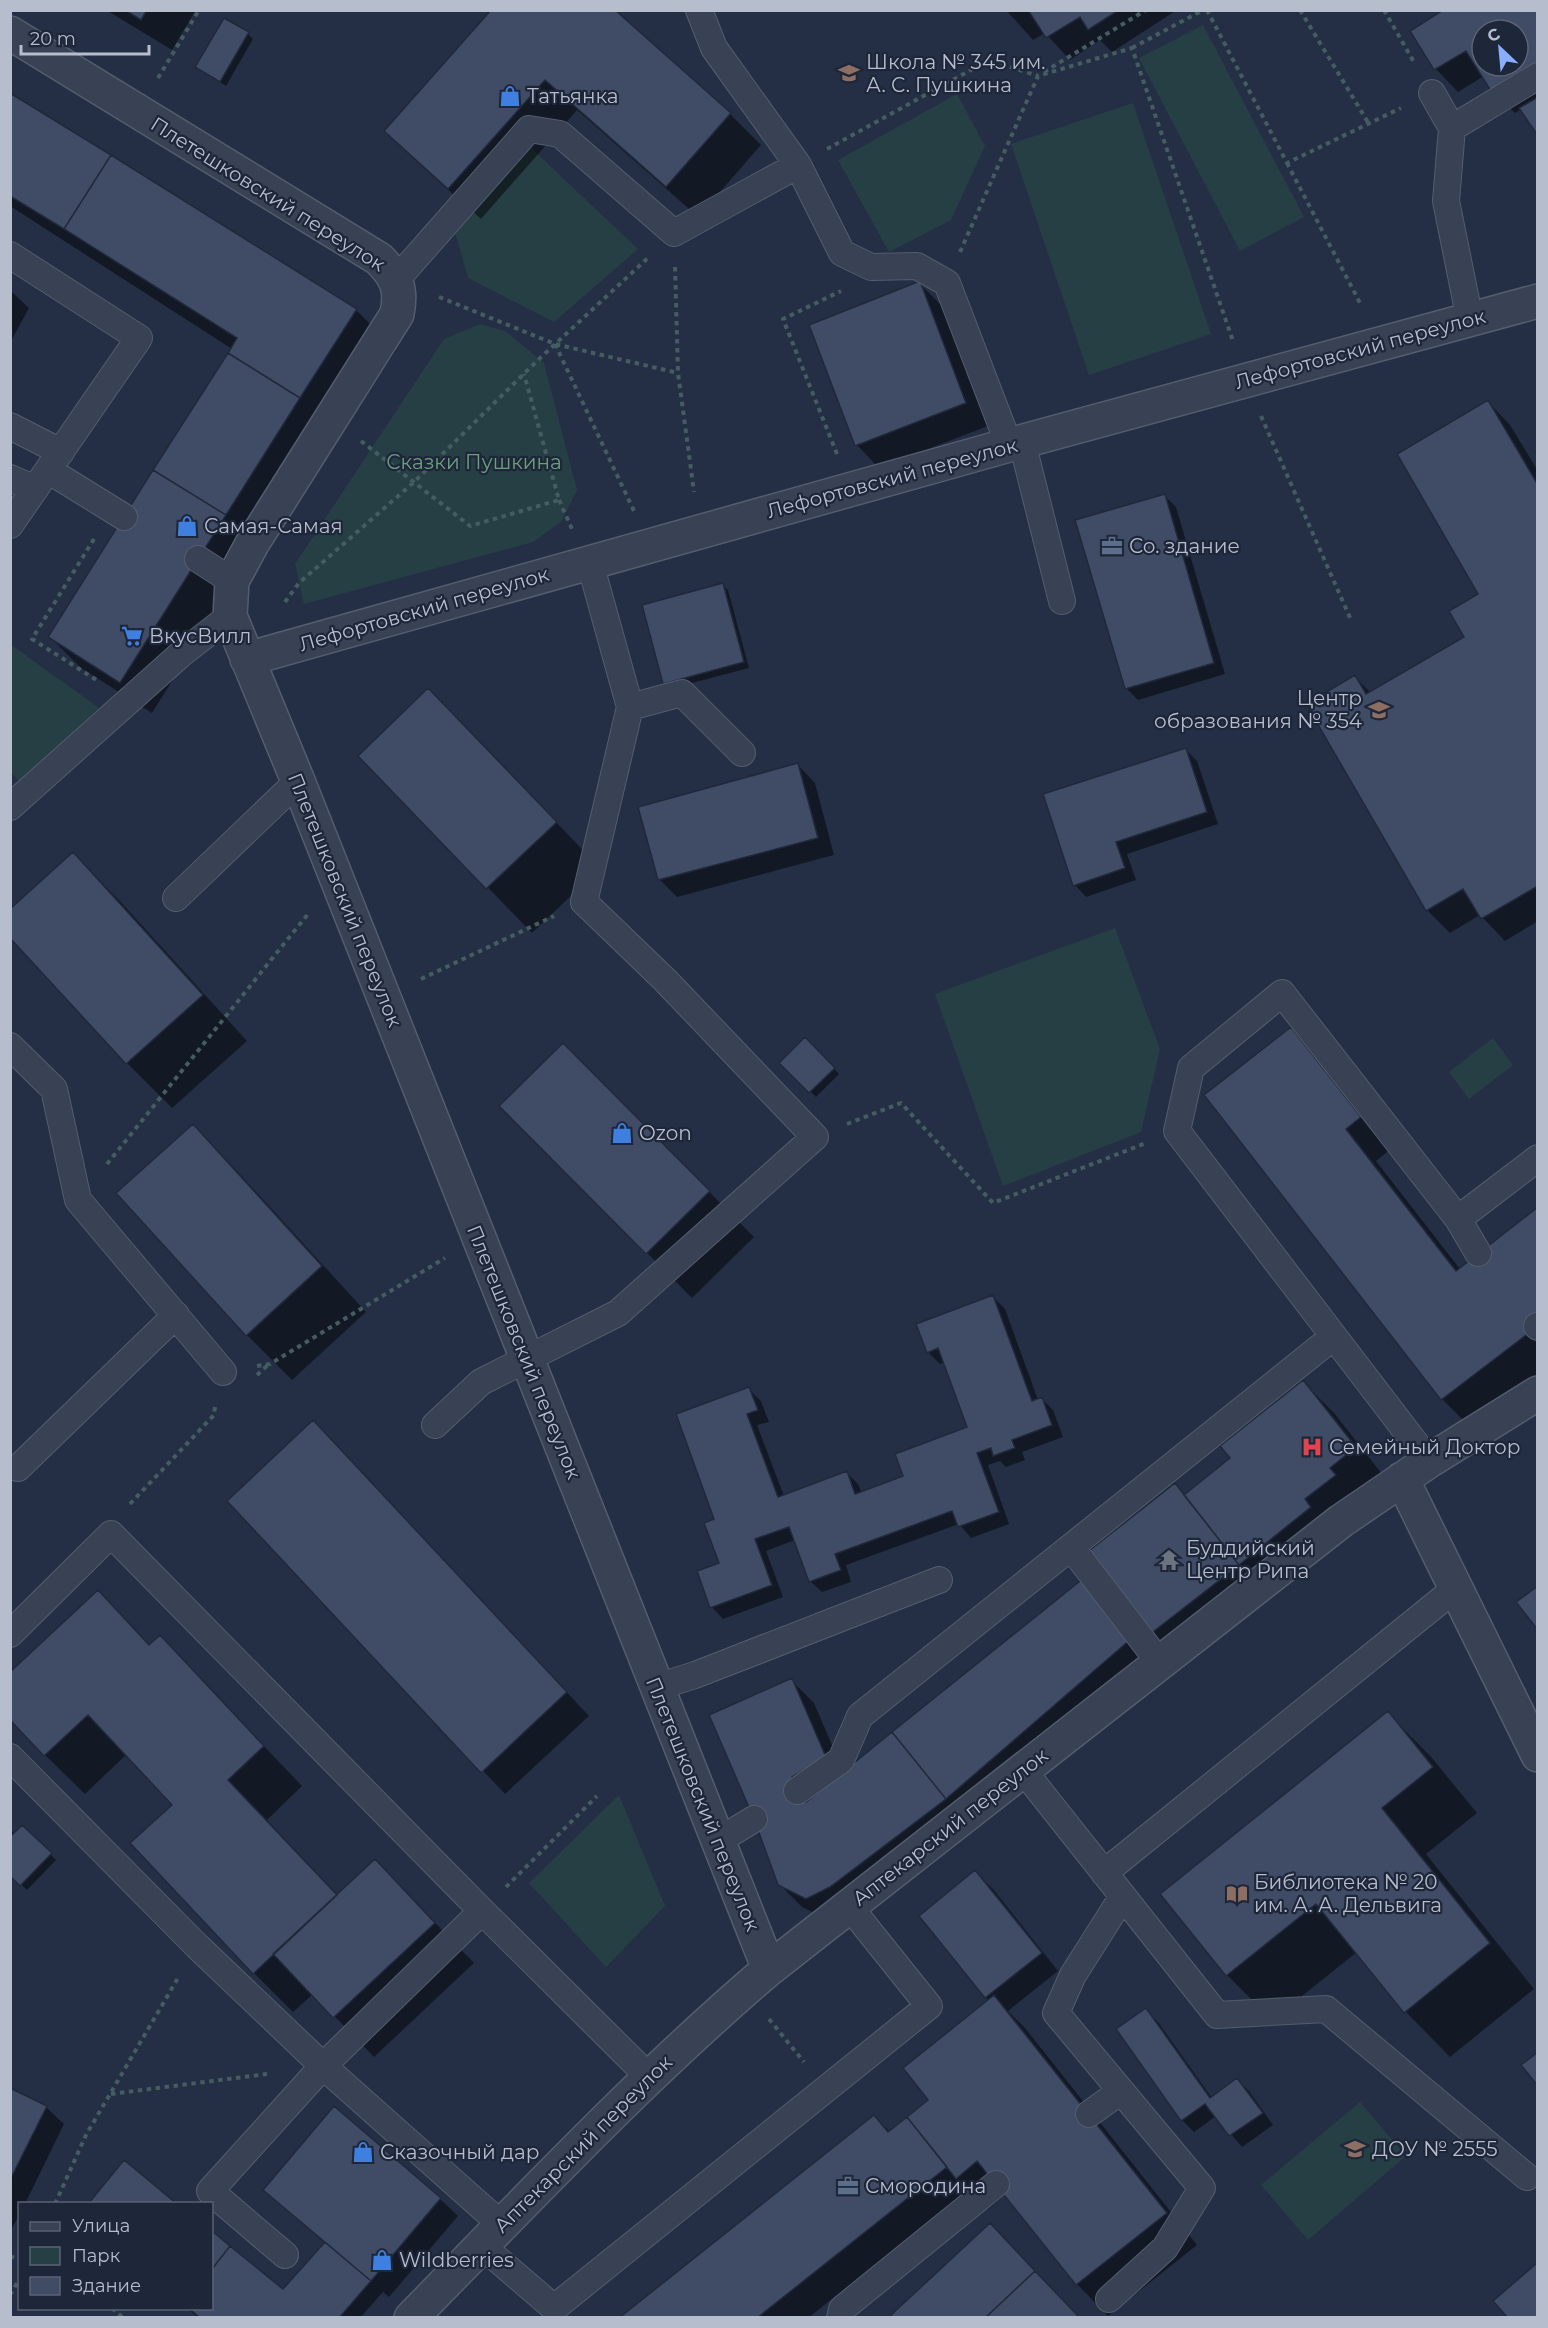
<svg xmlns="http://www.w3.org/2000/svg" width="1548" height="2328" viewBox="0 0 1548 2328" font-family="Montserrat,sans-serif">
	<rect width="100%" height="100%" fill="#242f45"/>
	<path fill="#263f45" d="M 1203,25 L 1304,217 L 1240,251 L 1139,58 Z
		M 957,94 L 985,146 L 951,220 L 889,252 L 838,160 Z
		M 1133,103 L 1211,334 L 1089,375 L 1011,144 Z
		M 530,147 L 638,249 L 554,322 L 468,278 L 454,228 Z
		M 480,324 L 505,331 L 544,363 L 577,490 L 561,522 L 533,542 L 304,604 L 295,564 L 444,339 Z
		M 10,644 L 99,708 L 19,781 L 11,773 Z
		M 1115,928 L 1160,1049 L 1141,1132 L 1003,1186 L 935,994 Z
		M 1493,1038 L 1513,1065 L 1469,1099 L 1449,1072 Z
		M 619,1795 L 665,1906 L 606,1967 L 529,1883 Z
		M 1360,2102 L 1406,2156 L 1308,2240 L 1261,2185 Z"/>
	<path fill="#0007" fill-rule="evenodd" d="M 106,10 L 196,10 L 172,50 Z
		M 493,10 L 730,114 L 761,145 L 698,217 L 577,110 L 481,219 L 417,162 L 386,131 Z
		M 1006,10 L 1177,10 L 1112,52 L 1100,40 L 1070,60 L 1045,33 L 1033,40 Z
		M 1446,10 L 1538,10 L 1538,134 L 1522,109 L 1515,113 L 1492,90 L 1484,76 L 1458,92 L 1436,69 ZM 1482,30 L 1518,30 L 1518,66 L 1482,66 Z
		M 248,34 L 253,39 L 226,86 L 197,67 Z
		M 10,94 L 356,310 L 396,350 L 340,436 L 330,430 L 152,713 L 81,668 L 50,637 L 232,349 L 10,206 Z
		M 919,283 L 942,306 L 988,426 L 879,468 L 857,445 Z
		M 10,290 L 29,308 L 10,343 Z
		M 1488,402 L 1510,425 L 1538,471 L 1538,921 L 1505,941 L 1480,915 L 1450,933 L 1427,910 L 1355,677 L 1371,693 L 1466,638 L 1480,595 Z
		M 1164,495 L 1176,507 L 1225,674 L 1138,700 L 1126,688 Z
		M 723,585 L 728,590 L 749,668 L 669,689 L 664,683 Z
		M 473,735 L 600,868 L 532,933 L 360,756 Z
		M 1185,749 L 1197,761 L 1218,824 L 1127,854 L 1136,880 L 1086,897 L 1075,885 Z
		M 798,765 L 815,783 L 834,855 L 677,897 L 659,879 Z
		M 73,854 L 118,899 L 247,1041 L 172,1108 L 127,1063 L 10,936 Z
		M 1291,1029 L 1322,1061 L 1391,1149 L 1376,1161 L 1460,1269 L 1538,1209 L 1538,1381 L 1474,1431 L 1442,1399 L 1206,1095 Z
		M 805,1039 L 839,1074 L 816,1097 L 781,1063 Z
		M 563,1045 L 754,1237 L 692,1298 L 501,1106 Z
		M 192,1126 L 237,1171 L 366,1312 L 292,1380 L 247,1335 Z
		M 993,1297 L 1005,1309 L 1038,1400 L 1041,1398 L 1053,1410 L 1063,1437 L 1022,1452 L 1025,1460 L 1006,1467 L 1000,1461 L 988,1465 L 1009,1524 L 971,1538 L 959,1524 L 846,1565 L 851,1582 L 822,1592 L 810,1581 L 795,1540 L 766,1551 L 783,1597 L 723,1619 L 712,1607 L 721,1564 L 716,1520 L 749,1389 L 761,1401 L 769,1422 L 757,1425 L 784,1496 L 847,1473 L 858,1484 L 862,1493 L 905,1477 L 969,1428 L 945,1362 L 940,1364 L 928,1352 Z
		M 1303,1382 L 1334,1413 L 1386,1479 L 1162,1646 L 1150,1634 L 1174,1485 L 1185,1496 L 1232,1458 Z
		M 335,1445 L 589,1716 L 505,1794 L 229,1501 Z
		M 98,1592 L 150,1646 L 160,1637 L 302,1786 L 267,1820 L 338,1896 L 375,1861 L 474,1963 L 374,2057 L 313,1994 L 293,2012 L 254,1973 L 174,1805 L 127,1754 L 85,1794 L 45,1755 Z
		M 1102,1596 L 1149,1656 L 830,1921 L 802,1907 L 779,1884 L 791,1680 L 814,1703 L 844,1773 Z
		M 1388,1713 L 1432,1758 L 1477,1813 L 1426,1854 L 1534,1989 L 1450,2057 L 1406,2012 L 1357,1952 L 1272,2020 L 1227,1975 L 1162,1894 Z
		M 22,1827 L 56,1860 L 27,1890 L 10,1874 L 10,1829 L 15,1834 Z
		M 975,1872 L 993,1889 L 1058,1971 L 1008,2011 L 1025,2028 L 1197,2245 L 1108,2316 L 1077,2284 L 1006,2194 L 988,2209 L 969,2190 L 808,2318 L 621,2318 L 874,2117 L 890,2132 L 930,2100 L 989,2001 L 986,1997 Z
		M 1146,2010 L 1158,2022 L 1212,2098 L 1237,2080 L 1249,2091 L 1273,2125 L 1242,2147 L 1216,2116 L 1194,2132 L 1182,2120 Z
		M 10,2089 L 46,2107 L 64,2124 L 25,2204 L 20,2204 L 20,2214 L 12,2228 L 10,2227 Z
		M 265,2190 L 440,2199 L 458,2216 L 389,2297 L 383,2292 L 360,2318 L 198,2318 L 187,2308 L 212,2308 L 212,2233 L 283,2291 L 326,2244 Z"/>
	<path fill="#404c65" stroke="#20293b" stroke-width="1.5" fill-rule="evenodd" d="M 125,10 L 147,10 L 141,20 Z
		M 491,10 L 615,10 L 731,113 L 666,187 L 545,80 L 448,189 L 384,131 Z
		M 1028,10 L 1119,10 L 1088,30 L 1080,17 L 1046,38 Z
		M 1443,10 L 1538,10 L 1538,63 L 1491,91 L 1466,51 L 1434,70 L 1410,31 ZM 1482,30 L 1518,30 L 1518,66 L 1482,66 Z
		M 224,18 L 249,32 L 220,82 L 195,67 Z
		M 10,93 L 111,155 L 64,229 L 10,196 Z
		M 1538,97 L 1538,136 L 1519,108 Z
		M 111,155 L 357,309 L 300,398 L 228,353 L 237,338 L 64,229 Z
		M 920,281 L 966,403 L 855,446 L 809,325 Z
		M 228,353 L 300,398 L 226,515 L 153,470 Z
		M 1488,400 L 1538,485 L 1538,886 L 1481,919 L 1463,889 L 1426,911 L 1306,704 L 1355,675 L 1366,694 L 1464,637 L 1449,611 L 1478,594 L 1397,454 Z
		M 153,470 L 226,515 L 120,683 L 48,637 Z
		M 1165,494 L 1214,663 L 1125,689 L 1075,520 Z
		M 723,583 L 744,662 L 663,684 L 642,605 Z
		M 428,688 L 557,822 L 486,889 L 358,756 Z
		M 1186,748 L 1207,812 L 1116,842 L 1125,868 L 1073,886 L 1043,794 Z
		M 798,763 L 818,838 L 658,880 L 638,807 Z
		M 73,852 L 203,995 L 126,1064 L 10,938 L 10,909 Z
		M 1291,1027 L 1361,1117 L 1346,1129 L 1456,1271 L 1538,1207 L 1538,1326 L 1441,1400 L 1204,1095 Z
		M 805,1037 L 835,1068 L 809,1093 L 779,1063 Z
		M 563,1043 L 710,1191 L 646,1254 L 499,1106 Z
		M 193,1124 L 322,1266 L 246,1336 L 116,1193 Z
		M 993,1295 L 1032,1401 L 1042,1397 L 1052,1425 L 1012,1440 L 1015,1448 L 993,1456 L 991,1448 L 977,1453 L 999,1512 L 958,1527 L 952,1511 L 835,1554 L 841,1570 L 809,1582 L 789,1527 L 755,1539 L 772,1585 L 710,1608 L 697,1571 L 719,1563 L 704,1523 L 714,1519 L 676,1414 L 749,1387 L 758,1410 L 747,1414 L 778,1497 L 847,1471 L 855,1494 L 903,1476 L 895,1454 L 967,1427 L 938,1348 L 927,1353 L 916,1324 Z
		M 1303,1380 L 1356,1447 L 1330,1468 L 1336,1475 L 1305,1499 L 1311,1507 L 1239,1565 L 1184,1495 L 1230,1458 L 1220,1446 Z
		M 313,1420 L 567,1692 L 481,1773 L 227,1501 Z
		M 1175,1483 L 1239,1565 L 1149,1635 L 1085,1554 Z
		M 1085,1577 L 1132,1638 L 946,1799 L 892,1732 Z
		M 1538,1586 L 1538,1630 L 1516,1602 Z
		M 98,1590 L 149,1645 L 160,1635 L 264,1746 L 228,1780 L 337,1895 L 253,1974 L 130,1843 L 172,1805 L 88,1715 L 44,1756 L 10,1720 L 10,1672 Z
		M 792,1678 L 826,1757 L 792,1777 L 797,1791 L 806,1802 L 892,1732 L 946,1799 L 830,1887 L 806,1899 L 778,1885 L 754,1819 L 709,1715 Z
		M 1388,1711 L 1433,1767 L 1382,1808 L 1490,1943 L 1404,2013 L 1316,1904 L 1226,1976 L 1160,1894 Z
		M 22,1825 L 52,1853 L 20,1886 L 10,1876 L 10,1837 Z
		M 375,1859 L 435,1923 L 333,2018 L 273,1954 Z
		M 975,1870 L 1042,1953 L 985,1998 L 919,1916 Z
		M 994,1995 L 1167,2213 L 1076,2285 L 977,2161 L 956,2179 L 907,2117 L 928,2100 L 903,2068 Z
		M 1146,2008 L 1210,2098 L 1237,2078 L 1263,2113 L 1229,2136 L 1205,2104 L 1181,2121 L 1116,2029 Z
		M 1538,2052 L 1538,2086 L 1521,2065 Z
		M 10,2088 L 47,2106 L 10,2180 Z
		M 334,2106 L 441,2198 L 371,2281 L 263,2190 Z
		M 874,2115 L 888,2132 L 907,2117 L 947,2167 L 757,2318 L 619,2318 Z
		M 124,2160 L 177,2204 L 88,2204 Z
		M 990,2223 L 1035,2271 L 985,2318 L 894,2318 L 891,2315 Z
		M 212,2231 L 230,2246 L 212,2269 Z
		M 325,2242 L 371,2281 L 339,2318 L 200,2318 L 189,2308 L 212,2308 L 212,2269 L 230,2246 L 283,2289 Z
		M 1537,2263 L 1538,2318 L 1508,2318 L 1493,2301 Z
		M 1035,2271 L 1079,2317 L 985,2318 Z"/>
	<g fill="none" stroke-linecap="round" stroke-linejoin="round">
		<defs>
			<path id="lane" d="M 699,10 L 714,48 L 798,165
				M 1432,93 L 1452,128 L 1446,201 L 1470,320
				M 1452,128 L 1538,76
				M 10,255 L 139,338 L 10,525
				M 396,280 L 529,129 L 560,134 L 674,233 L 798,165 L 842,253 L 871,267 L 917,266 L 947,283 L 1009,445
				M 10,426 L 61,452
				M 1022,442 L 1062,601
				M 48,470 L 124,517
				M 10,478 L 35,489
				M 198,559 L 232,581
				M 630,707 L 682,693 L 742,753
				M 10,807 L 181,654 L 230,616
				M 176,898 L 298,781
				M 10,1046 L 54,1089 L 78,1200 L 223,1372
				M 1458,1219 L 1538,1158
				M 1537,1326 L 1538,1327
				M 435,1425 L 481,1382 L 618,1313 L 815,1137 L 665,980 L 584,902 L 630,707 L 590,563
				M 1429,1461 L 1177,1131 L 1191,1068 L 1282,993 L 1458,1219 L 1478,1253
				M 18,1468 L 176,1315
				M 1071,1547 L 1160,1663
				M 10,1634 L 111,1534 L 482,1911 L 649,2077
				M 657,1687 L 695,1675 L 939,1580
				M 10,1757 L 197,1946 L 323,2066 L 502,2225
				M 1023,1770 L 1217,2015 L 1326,2009 L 1527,2177
				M 797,1791 L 841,1760 L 860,1716 L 1333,1337
				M 718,1841 L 754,1819
				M 1104,1873 L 1456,1588
				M 1089,2114 L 1121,2091
				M 482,2246 L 554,2308 L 929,2006 L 849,1906
				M 285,2255 L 210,2191 L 323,2066 L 482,1911
				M 1109,2299 L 1165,2248 L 1202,2188 L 1056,2013 L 1073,1975 L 1123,1896
				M 840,2318 L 842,2309 L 996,2184"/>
			<path id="street" d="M 10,33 L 379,259 C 397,277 402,289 397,314 L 252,544 L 232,581 L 230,616 L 298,781 L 769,1969
				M 247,659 L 1009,445 L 1538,301
				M 1402,1479 L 1538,1755
				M 411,2318 C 528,2199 642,2077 769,1969 L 1341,1521 L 1429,1461 L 1538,1393"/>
		</defs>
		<use href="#lane" stroke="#545d6e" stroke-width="28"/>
		<use href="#street" stroke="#545d6e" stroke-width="36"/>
		<path stroke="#455c61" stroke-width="4" stroke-dasharray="4.5 4.5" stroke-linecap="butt" d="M 1207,10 L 1287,163 L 1401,108
			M 1300,10 L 1369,124
			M 1384,10 L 1415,64
			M 1132,48 L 1203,10
			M 1044,72 L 1146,10
			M 158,78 L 199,10
			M 827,149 L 989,60 L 1038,76
			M 1287,163 L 1361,305
			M 960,252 L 1038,76 L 1132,48 L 1233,341
			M 675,267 L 678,373 L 694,492
			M 439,297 L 555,344 L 678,373
			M 555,344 L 634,511
			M 1261,416 L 1351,620
			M 361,441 L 470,526 L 559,500 L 524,374
			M 837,454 L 783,319 L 841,291
			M 559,500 L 572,529
			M 94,539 L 32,639 L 98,681
			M 285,602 L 299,583 L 413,483 L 538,360 L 650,256
			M 421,979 L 554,916
			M 847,1124 L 901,1103 L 993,1203 L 1146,1143
			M 107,1164 L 308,914
			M 257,1366 L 270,1364 L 445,1258
			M 257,1375 L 269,1364
			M 130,1504 L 214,1415 L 215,1407
			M 506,1887 L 597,1796
			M 769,2019 L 804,2062
			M 111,2094 L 267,2074
			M 55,2204 L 86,2135 L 178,1978
			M 10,2256 L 20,2260
			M 10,2295 L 20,2278
			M 112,2308 L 123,2318"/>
		<use href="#lane" stroke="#394254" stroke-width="26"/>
		<use href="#street" stroke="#394254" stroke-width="33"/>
	</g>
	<defs>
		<symbol id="school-bare" viewBox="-9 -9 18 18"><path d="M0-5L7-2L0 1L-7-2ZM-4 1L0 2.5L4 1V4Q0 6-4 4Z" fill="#8d6e63" stroke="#1e2639" stroke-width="2.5" paint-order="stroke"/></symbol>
		<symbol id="shop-bare" viewBox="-9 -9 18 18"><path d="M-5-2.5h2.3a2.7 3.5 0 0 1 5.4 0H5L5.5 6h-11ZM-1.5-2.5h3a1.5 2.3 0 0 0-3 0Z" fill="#3f7fe0" stroke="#1e2639" stroke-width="2.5" paint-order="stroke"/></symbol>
		<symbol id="office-bare" viewBox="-9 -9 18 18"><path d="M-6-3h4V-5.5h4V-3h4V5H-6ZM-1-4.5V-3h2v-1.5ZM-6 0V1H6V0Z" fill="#5c6f8a" stroke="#1e2639" stroke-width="2.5" paint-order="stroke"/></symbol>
		<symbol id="supermarket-bare" viewBox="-9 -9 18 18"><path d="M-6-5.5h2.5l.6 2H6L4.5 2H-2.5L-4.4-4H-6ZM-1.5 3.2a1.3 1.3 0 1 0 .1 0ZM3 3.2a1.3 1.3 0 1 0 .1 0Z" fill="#3f7fe0" stroke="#1e2639" stroke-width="2.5" paint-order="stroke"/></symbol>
		<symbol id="hospital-bare" viewBox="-9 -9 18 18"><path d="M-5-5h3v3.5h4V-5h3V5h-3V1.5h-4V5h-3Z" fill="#e0444e" stroke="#1e2639" stroke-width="2.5" paint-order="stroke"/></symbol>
		<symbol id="temple-bare" viewBox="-9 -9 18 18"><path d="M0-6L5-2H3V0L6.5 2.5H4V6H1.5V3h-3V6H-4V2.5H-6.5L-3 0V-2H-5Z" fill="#6b7280" stroke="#1e2639" stroke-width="2.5" paint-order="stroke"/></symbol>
		<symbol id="library-bare" viewBox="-9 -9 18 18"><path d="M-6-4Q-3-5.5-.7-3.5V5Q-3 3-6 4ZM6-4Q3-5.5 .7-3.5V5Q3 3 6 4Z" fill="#8d6e63" stroke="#1e2639" stroke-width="2.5" paint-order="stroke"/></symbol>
	</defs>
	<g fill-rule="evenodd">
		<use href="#school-bare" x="834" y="58" width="30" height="30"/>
		<use href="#shop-bare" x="495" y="81" width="30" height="30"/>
		<use href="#shop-bare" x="172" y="511" width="30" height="30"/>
		<use href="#office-bare" x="1097" y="531" width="30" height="30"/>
		<use href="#supermarket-bare" x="117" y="621" width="30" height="30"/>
		<use href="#school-bare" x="1364" y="695" width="30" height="30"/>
		<use href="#shop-bare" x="607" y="1118" width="30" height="30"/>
		<use href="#hospital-bare" x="1297" y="1432" width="30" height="30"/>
		<use href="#temple-bare" x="1154" y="1545" width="30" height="30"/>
		<use href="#library-bare" x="1222" y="1879" width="30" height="30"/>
		<use href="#school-bare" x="1340" y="2134" width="30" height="30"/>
		<use href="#shop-bare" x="348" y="2137" width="30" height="30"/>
		<use href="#office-bare" x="833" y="2171" width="30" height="30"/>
		<use href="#shop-bare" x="367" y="2245" width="30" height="30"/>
	</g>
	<g text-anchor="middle" stroke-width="4.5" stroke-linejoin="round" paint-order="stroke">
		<g font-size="20" fill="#b6bdcd" stroke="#1e2639" text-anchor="start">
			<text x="866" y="69">Школа № 345 им.<tspan x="866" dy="23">А. С. Пушкина</tspan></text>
			<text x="527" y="103">Татьянка</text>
			<text x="204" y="533">Самая-Самая</text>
			<text x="1129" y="553">Со. здание</text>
			<text x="149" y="643">ВкусВилл</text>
			<text x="1362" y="705" text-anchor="end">Центр<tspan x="1362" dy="23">образования № 354</tspan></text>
			<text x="639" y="1140">Ozon</text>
			<text x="1329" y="1454">Семейный Доктор</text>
			<text x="1186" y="1555">Буддийский<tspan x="1186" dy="23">Центр Рипа</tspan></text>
			<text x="1254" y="1889">Библиотека № 20<tspan x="1254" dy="23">им. А. А. Дельвига</tspan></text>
			<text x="1372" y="2156">ДОУ № 2555</text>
			<text x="380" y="2159">Сказочный дар</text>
			<text x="865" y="2193">Смородина</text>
			<text x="399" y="2267">Wildberries</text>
		</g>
		<g font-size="20" fill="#b6bdcd" stroke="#1e2639">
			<text transform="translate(268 194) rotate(32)" y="7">Плетешковский переулок</text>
			<text transform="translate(1360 349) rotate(-15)" y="7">Лефортовский переулок</text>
			<text transform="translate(892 478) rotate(-15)" y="7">Лефортовский переулок</text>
			<text transform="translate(424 609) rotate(-16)" y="7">Лефортовский переулок</text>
			<text transform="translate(345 900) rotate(68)" y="7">Плетешковский переулок</text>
			<text transform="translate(524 1352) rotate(68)" y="7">Плетешковский переулок</text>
			<text transform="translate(703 1804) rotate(68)" y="7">Плетешковский переулок</text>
			<text transform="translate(950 1827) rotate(-38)" y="7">Аптекарский переулок</text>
			<text transform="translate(583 2144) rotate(-45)" y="7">Аптекарский переулок</text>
		</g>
		<g font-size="20" fill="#6ba07c" stroke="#1e2639">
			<text x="474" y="469">Сказки Пушкина</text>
		</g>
	</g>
	<rect width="1548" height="2328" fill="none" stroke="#b6bdcd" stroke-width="24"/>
	<rect x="18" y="2202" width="195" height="108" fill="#1e2639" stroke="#5b6274" stroke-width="1.5"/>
	<rect x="30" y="2222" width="30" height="9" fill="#394254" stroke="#5b6274" stroke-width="1.5"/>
	<text x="72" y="2232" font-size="18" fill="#b6bdcd">Улица</text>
	<rect x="30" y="2247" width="30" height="18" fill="#263f45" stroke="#5b6274" stroke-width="1.5"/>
	<text x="72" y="2262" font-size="18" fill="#b6bdcd">Парк</text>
	<rect x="30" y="2277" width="30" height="18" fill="#404c65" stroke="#5b6274" stroke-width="1.5"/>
	<text x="72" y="2292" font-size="18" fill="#b6bdcd">Здание</text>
	<g transform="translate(1500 48) rotate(334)"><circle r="28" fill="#1e2639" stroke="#5b6274" stroke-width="1.5"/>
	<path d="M0-4.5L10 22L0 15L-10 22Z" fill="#8aadff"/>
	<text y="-9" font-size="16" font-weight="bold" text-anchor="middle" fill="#b6bdcd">С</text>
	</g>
	<path d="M21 45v9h128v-9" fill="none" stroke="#b6bdcd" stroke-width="3"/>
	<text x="30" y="45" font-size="18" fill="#b6bdcd" stroke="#1e2639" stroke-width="4.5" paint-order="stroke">20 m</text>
</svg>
